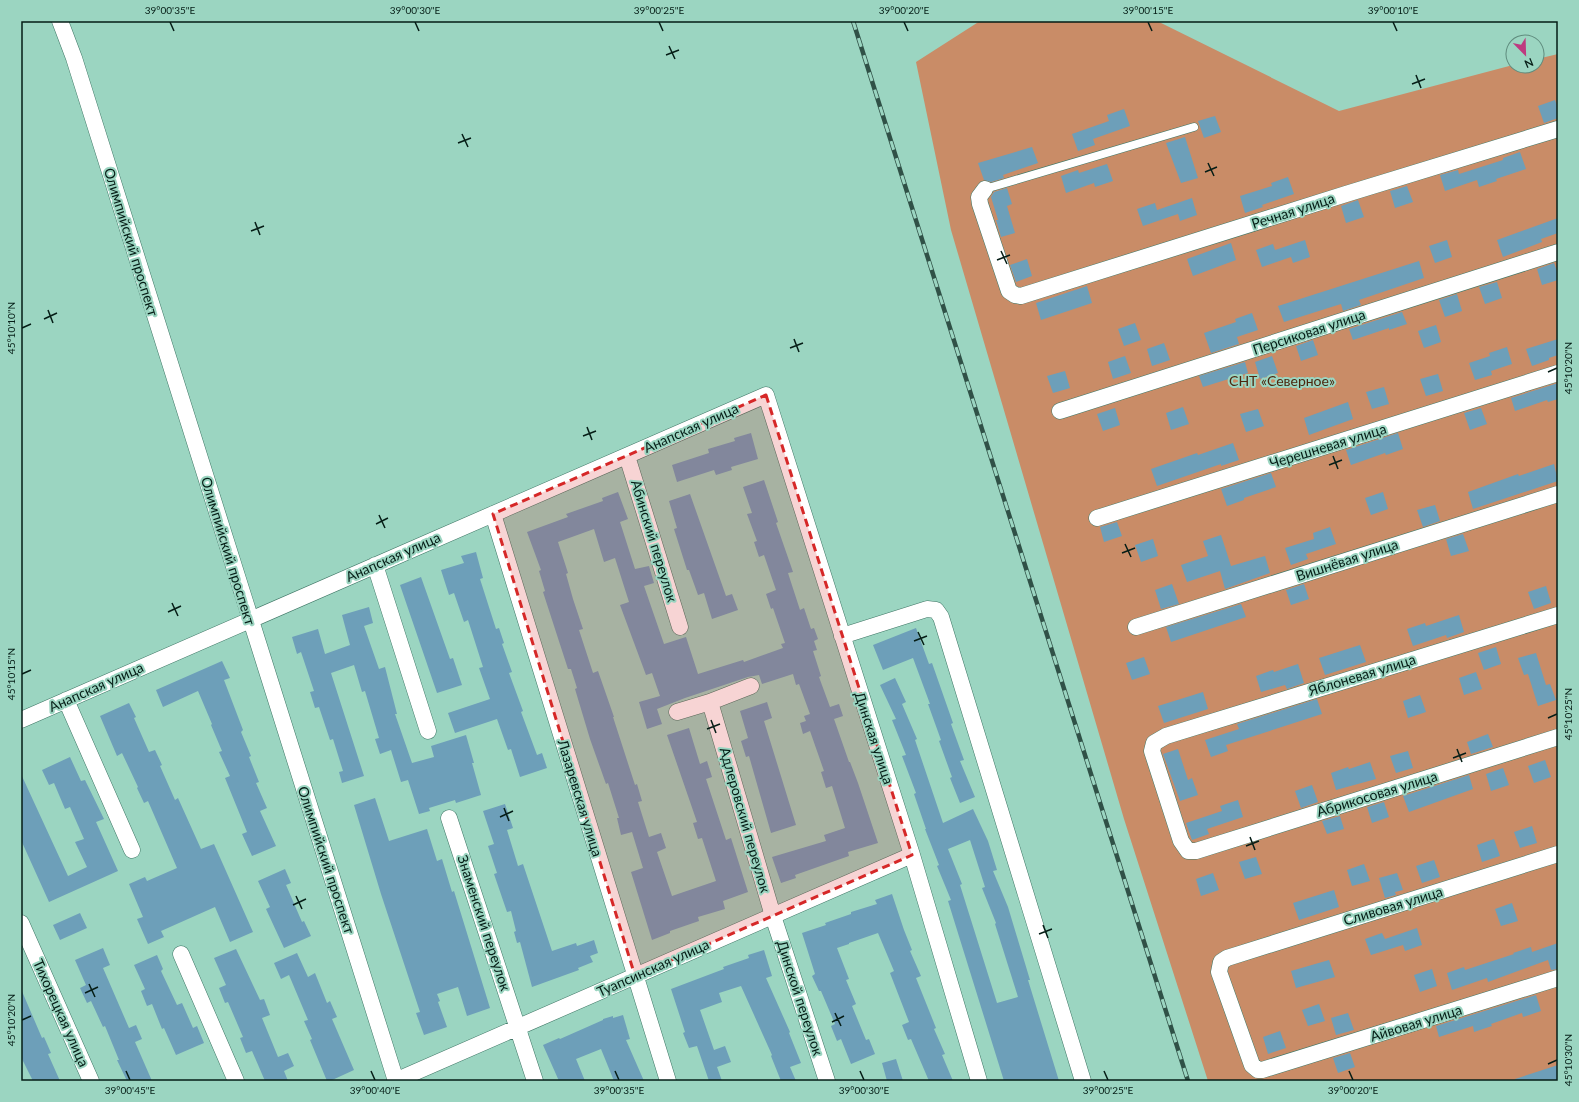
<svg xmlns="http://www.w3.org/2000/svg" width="1579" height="1102" viewBox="0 0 1579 1102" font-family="Lato,sans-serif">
	<rect width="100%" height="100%" fill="#9bd5c1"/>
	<path fill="#c98c67" d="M 980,21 L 1157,21 L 1339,111 L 1513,65 L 1537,66 L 1537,59 L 1558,54 L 1558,1081 L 1208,1081 L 1124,819 L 951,230 L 916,62 Z"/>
	<path fill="#6d9fb9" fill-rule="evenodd" d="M 1555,100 L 1558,108 L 1558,118 L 1544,123 L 1538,106 Z
		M 1124,109 L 1130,126 L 1093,139 L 1095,145 L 1078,151 L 1072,134 L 1109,121 L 1107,115 Z
		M 1215,116 L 1221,132 L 1204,138 L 1198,121 Z
		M 1185,137 L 1198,178 L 1181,183 L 1166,143 Z
		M 1032,147 L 1038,163 L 1003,175 L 1004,178 L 991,182 L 984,180 L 978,163 Z
		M 1520,152 L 1526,169 L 1496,179 L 1497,181 L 1479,187 L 1477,180 L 1445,191 L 1440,175 L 1458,170 L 1459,174 L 1503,160 L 1503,158 Z
		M 1107,164 L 1113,181 L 1095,187 L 1094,183 L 1066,193 L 1061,176 L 1078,170 L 1079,173 Z
		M 1288,177 L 1294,194 L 1262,205 L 1263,207 L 1245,213 L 1240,196 L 1272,186 L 1271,183 Z
		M 1407,186 L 1413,202 L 1395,208 L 1390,191 Z
		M 1007,188 L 1012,204 L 1007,206 L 1015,233 L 1001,237 L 996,220 L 998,220 L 991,197 L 994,192 Z
		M 1192,198 L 1197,215 L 1180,221 L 1178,214 L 1143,226 L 1137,209 L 1155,203 L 1157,210 Z
		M 1358,200 L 1364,217 L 1346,223 L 1341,206 Z
		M 1558,218 L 1558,233 L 1541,239 L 1542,242 L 1503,257 L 1497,240 Z
		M 1305,240 L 1310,257 L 1293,263 L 1291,257 L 1262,267 L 1256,250 L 1273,244 L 1275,250 Z
		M 1447,240 L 1452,257 L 1435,263 L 1429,246 Z
		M 1231,243 L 1236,260 L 1193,276 L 1187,259 Z
		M 1027,259 L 1032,276 L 1016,282 L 1010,265 Z
		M 1419,261 L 1424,278 L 1359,300 L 1361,305 L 1343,311 L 1341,304 L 1284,322 L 1278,306 Z
		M 1554,263 L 1558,274 L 1558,280 L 1542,285 L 1537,269 Z
		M 1497,282 L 1502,298 L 1485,304 L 1479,287 Z
		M 1087,286 L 1092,303 L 1041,320 L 1036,303 Z
		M 1457,294 L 1462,311 L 1445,317 L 1439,300 Z
		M 1402,312 L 1407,324 L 1389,330 L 1389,328 L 1353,340 L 1349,329 Z
		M 1252,313 L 1258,330 L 1237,337 L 1239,344 L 1211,353 L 1204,333 L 1236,322 L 1235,319 Z
		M 1135,323 L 1141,340 L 1124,346 L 1118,329 Z
		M 1436,325 L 1441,342 L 1424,348 L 1418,331 Z
		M 1558,339 L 1558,355 L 1549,358 L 1549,360 L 1532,366 L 1526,349 Z
		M 1313,340 L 1318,355 L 1301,361 L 1296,346 Z
		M 1164,343 L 1170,360 L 1152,366 L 1147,349 Z
		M 1507,347 L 1512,364 L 1491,371 L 1492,375 L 1475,380 L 1469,363 L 1490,356 L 1489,353 Z
		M 1125,356 L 1131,373 L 1113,379 L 1108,362 Z
		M 1272,356 L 1278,373 L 1260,379 L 1255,362 Z
		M 1245,362 L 1248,373 L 1203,387 L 1199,376 Z
		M 1065,371 L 1070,388 L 1053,393 L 1047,376 Z
		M 1438,374 L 1443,391 L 1426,396 L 1420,379 Z
		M 1558,383 L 1558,399 L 1548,402 L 1547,400 L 1515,411 L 1511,398 Z
		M 1384,387 L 1389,404 L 1372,409 L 1366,392 Z
		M 1348,402 L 1353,419 L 1309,435 L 1304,418 Z
		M 1183,407 L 1189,424 L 1171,430 L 1166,413 Z
		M 1115,408 L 1120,425 L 1103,431 L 1097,414 Z
		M 1481,408 L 1487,424 L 1470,430 L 1464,413 Z
		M 1258,409 L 1264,426 L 1246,432 L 1240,414 Z
		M 751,433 L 758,459 L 731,467 L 732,470 L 716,475 L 714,470 L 677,482 L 672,465 L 709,453 L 708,449 L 735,441 L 734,438 Z
		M 1398,433 L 1403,449 L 1386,455 L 1385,453 L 1351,465 L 1346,450 Z
		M 1233,443 L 1239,460 L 1221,466 L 1221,464 L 1157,486 L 1151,469 L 1197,453 L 1198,455 Z
		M 1554,464 L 1558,481 L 1473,509 L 1468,492 L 1518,474 L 1519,476 Z
		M 1271,473 L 1276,487 L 1244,498 L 1244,500 L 1227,506 L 1221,489 Z
		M 764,480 L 778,522 L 776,523 L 793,572 L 788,573 L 800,610 L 804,608 L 811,629 L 814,628 L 818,639 L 814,641 L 817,650 L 813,651 L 821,676 L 819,677 L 830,707 L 839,704 L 843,716 L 834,719 L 849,762 L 850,762 L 858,783 L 878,843 L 848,852 L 849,856 L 795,875 L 796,878 L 781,883 L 772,857 L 826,841 L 824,835 L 845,828 L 832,786 L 826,788 L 821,772 L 824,771 L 810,731 L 803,734 L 800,723 L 806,721 L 804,716 L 810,714 L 799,684 L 796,685 L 793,674 L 762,684 L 759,675 L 748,677 L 685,698 L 657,709 L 662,724 L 647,729 L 639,702 L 660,696 L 652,673 L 646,675 L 620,605 L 629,602 L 615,558 L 604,562 L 594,529 L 558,542 L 568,573 L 566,574 L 573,599 L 583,629 L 579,630 L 593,673 L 598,671 L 614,717 L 613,717 L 635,785 L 637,784 L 642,801 L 638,802 L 649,837 L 661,833 L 666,848 L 657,852 L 672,896 L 716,881 L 702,838 L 698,839 L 693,823 L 697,822 L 667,735 L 689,728 L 700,764 L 707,761 L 712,777 L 706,779 L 726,840 L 731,838 L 748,892 L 723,901 L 725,909 L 698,917 L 699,921 L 670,931 L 670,933 L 652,940 L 631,872 L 643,868 L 632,832 L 621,835 L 617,818 L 619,818 L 608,783 L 606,784 L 590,739 L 575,689 L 577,688 L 571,669 L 568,669 L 543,592 L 545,591 L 539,571 L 541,570 L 527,532 L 568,517 L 566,514 L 603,501 L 602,498 L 618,492 L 628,519 L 620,522 L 635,569 L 649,566 L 654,583 L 644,586 L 664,644 L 686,637 L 698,674 L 743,660 L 744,662 L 783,648 L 781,644 L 785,643 L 773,608 L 771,609 L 766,594 L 776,590 L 764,555 L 759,557 L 754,542 L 757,541 L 747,514 L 752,513 L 743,487 Z
		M 1383,492 L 1388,509 L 1371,515 L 1365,498 Z
		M 690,494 L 726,596 L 732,594 L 738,610 L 712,619 L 704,593 L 698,595 L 689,570 L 687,570 L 674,529 L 677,528 L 669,501 Z
		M 1435,505 L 1440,521 L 1423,527 L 1417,510 Z
		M 1117,522 L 1122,536 L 1104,542 L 1100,527 Z
		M 1330,527 L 1336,544 L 1306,554 L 1308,559 L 1291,565 L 1285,548 L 1314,539 L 1313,533 Z
		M 1463,534 L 1469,551 L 1451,556 L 1446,539 Z
		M 1221,535 L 1231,566 L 1265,556 L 1270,573 L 1225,589 L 1220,571 L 1187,582 L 1181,565 L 1208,556 L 1203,541 Z
		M 1153,539 L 1158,556 L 1141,562 L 1135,545 Z
		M 476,552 L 483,578 L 480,579 L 496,629 L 499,628 L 504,643 L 502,644 L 512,672 L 509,673 L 523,711 L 521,712 L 537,755 L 542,753 L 547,768 L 520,777 L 511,749 L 508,750 L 497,719 L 455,733 L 448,713 L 490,699 L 479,668 L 483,667 L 468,620 L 464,622 L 454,593 L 449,595 L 441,570 L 464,563 L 461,556 Z
		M 421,577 L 450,659 L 453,658 L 462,685 L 437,693 L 400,585 Z
		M 1172,584 L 1179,604 L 1161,609 L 1155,590 Z
		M 1304,584 L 1309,599 L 1291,605 L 1286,590 Z
		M 1546,586 L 1551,603 L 1534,609 L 1528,592 Z
		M 1241,604 L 1246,617 L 1171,642 L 1166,627 Z
		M 369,607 L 373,623 L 364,626 L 379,669 L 385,667 L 397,714 L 395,714 L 412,763 L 434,757 L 431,746 L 466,735 L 474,763 L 472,763 L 481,795 L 456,803 L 455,800 L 429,808 L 430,811 L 419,814 L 408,780 L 401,782 L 391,750 L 380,754 L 375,739 L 379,738 L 365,691 L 362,692 L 354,665 L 331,673 L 364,776 L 342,783 L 339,772 L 343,771 L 333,739 L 330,740 L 319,707 L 315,708 L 310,692 L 314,691 L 301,652 L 297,654 L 292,637 L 318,629 L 325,654 L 350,645 L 342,615 Z
		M 1459,615 L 1464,632 L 1447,638 L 1446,635 L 1413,646 L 1407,629 L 1425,623 L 1426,626 Z
		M 916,628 L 929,664 L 932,663 L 953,723 L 951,724 L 964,760 L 960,761 L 975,797 L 960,803 L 950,778 L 952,777 L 939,741 L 941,740 L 928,704 L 930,704 L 913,658 L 883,670 L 873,645 Z
		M 1360,645 L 1366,662 L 1325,675 L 1319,658 Z
		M 1496,647 L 1501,664 L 1484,670 L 1478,653 Z
		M 1536,653 L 1546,685 L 1550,684 L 1556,700 L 1538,706 L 1528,674 L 1524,675 L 1518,658 Z
		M 1144,657 L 1150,674 L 1132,680 L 1126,663 Z
		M 222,661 L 230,678 L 224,680 L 243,730 L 241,732 L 251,756 L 249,757 L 259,782 L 256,783 L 267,808 L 260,811 L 276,846 L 252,856 L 242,834 L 247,832 L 225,778 L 230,776 L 219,752 L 222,751 L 211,725 L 212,724 L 198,691 L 163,707 L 156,690 Z
		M 1298,664 L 1304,683 L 1287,689 L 1285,685 L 1261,692 L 1256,676 L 1273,670 L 1274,672 Z
		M 1476,672 L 1482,689 L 1464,695 L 1459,678 Z
		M 895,678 L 906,702 L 902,704 L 917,739 L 915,740 L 943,823 L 973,809 L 988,841 L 997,870 L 993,871 L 1008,907 L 1030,980 L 1028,980 L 1059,1081 L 1004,1081 L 948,901 L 951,900 L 937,866 L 939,865 L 925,829 L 926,829 L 914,794 L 916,793 L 902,756 L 906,755 L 892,720 L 896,719 L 880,685 ZM 970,840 L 985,887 L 982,888 L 996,923 L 995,924 L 1018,997 L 997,1003 L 960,885 L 962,884 L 948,849 Z
		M 1203,692 L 1208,709 L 1164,723 L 1158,706 Z
		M 1420,695 L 1426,712 L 1408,718 L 1403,701 Z
		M 1317,699 L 1322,714 L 1226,745 L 1228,751 L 1211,757 L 1205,740 L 1239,729 L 1237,724 Z
		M 767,702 L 772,718 L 764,721 L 796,825 L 771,833 L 749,756 L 746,757 L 741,741 L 748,738 L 740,711 Z
		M 129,703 L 136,717 L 134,718 L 149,752 L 155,750 L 162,765 L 160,766 L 175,800 L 178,798 L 201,849 L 214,844 L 253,932 L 230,942 L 215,907 L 161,931 L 164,937 L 148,944 L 137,919 L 143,917 L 129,884 L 145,877 L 147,881 L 177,868 L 148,801 L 144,803 L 137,788 L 138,787 L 122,753 L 117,756 L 100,716 Z
		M 1488,734 L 1493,747 L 1471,754 L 1467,742 Z
		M 1178,749 L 1188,780 L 1192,778 L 1198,795 L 1180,801 L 1163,754 Z
		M 1408,751 L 1413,768 L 1396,773 L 1390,756 Z
		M 70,757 L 81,781 L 85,780 L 104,819 L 96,822 L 118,871 L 49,902 L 21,840 L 21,774 L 68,876 L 87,867 L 75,842 L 84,839 L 70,807 L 65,809 L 54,783 L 49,785 L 42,770 Z
		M 1545,760 L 1551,777 L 1534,783 L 1528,766 Z
		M 1370,762 L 1376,779 L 1336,790 L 1331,773 L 1348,767 L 1349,769 Z
		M 1503,768 L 1509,785 L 1491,791 L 1486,774 Z
		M 1469,775 L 1473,789 L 1409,812 L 1403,796 Z
		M 1312,785 L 1318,802 L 1301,808 L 1295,791 Z
		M 375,798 L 389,841 L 427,829 L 437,861 L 442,859 L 452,892 L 454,891 L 490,1008 L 467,1016 L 458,987 L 437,994 L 440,1001 L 438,1002 L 447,1027 L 424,1035 L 416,1013 L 420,1012 L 381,894 L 354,805 Z
		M 1238,800 L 1243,817 L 1207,829 L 1209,834 L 1192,840 L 1186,823 L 1222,811 L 1220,806 Z
		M 1384,802 L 1389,817 L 1372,823 L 1367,807 Z
		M 505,804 L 513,828 L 507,830 L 518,866 L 523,864 L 552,951 L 576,943 L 577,946 L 594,940 L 598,953 L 590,956 L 593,962 L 578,968 L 579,970 L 532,987 L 520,942 L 517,943 L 514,932 L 516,931 L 511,911 L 507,912 L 494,874 L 497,873 L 488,846 L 494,844 L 483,811 Z
		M 1340,816 L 1344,829 L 1327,834 L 1322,821 Z
		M 1532,826 L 1537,843 L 1520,848 L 1514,832 Z
		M 1494,839 L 1500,856 L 1482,862 L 1477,845 Z
		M 1256,857 L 1262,874 L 1245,879 L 1239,862 Z
		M 1434,860 L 1440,877 L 1422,883 L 1416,866 Z
		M 1364,864 L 1370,881 L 1352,886 L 1347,870 Z
		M 285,869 L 291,883 L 286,885 L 302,922 L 304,921 L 311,936 L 284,948 L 266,909 L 270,907 L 258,881 Z
		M 1213,873 L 1219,890 L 1201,896 L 1196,879 Z
		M 1397,873 L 1403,890 L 1395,892 L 1396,895 L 1385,898 L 1379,878 Z
		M 1334,890 L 1339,907 L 1299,920 L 1293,903 Z
		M 892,894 L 904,930 L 912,950 L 910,951 L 921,976 L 916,978 L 936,1028 L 934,1029 L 945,1054 L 942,1055 L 953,1081 L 929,1081 L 911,1039 L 908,1040 L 902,1025 L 909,1022 L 890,973 L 894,971 L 878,933 L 849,943 L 849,944 L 837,948 L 849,979 L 846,980 L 856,1004 L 852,1006 L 866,1040 L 869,1039 L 875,1054 L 851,1064 L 841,1039 L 837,1041 L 831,1026 L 835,1024 L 821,991 L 819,991 L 812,976 L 815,974 L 802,933 L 826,925 L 825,923 L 851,914 L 851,912 L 877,904 L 875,900 Z
		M 1512,903 L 1518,921 L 1501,926 L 1495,909 Z
		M 80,913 L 87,928 L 60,940 L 53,925 Z
		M 1417,928 L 1422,945 L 1405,951 L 1403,945 L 1371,955 L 1365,939 L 1382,933 L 1385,939 Z
		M 1558,943 L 1558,969 L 1551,970 L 1548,960 L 1488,982 L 1487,978 L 1452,990 L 1447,973 L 1464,967 L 1465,970 L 1514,954 L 1513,953 L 1531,947 L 1532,952 Z
		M 103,948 L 110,965 L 103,968 L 129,1028 L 136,1025 L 142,1039 L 135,1042 L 152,1081 L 127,1081 L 117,1060 L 119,1060 L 105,1026 L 103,1027 L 91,1001 L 87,1003 L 80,988 L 86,985 L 75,960 Z
		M 236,949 L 260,1000 L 264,999 L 270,1015 L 262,1018 L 278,1057 L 288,1053 L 294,1066 L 284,1071 L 288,1081 L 265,1081 L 252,1051 L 246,1053 L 240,1038 L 243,1037 L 228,1002 L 225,1003 L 219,988 L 226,985 L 214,958 Z
		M 764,950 L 772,976 L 766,978 L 790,1032 L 789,1033 L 801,1063 L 790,1067 L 796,1081 L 781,1081 L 771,1056 L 772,1055 L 741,986 L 719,993 L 722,1002 L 700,1010 L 714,1050 L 725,1046 L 731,1062 L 717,1067 L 722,1081 L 709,1081 L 697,1046 L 689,1048 L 683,1033 L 685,1032 L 671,989 L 724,969 L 723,967 L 749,958 L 748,955 Z
		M 297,953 L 308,977 L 315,973 L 327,1003 L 330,1001 L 337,1017 L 332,1019 L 354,1070 L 330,1081 L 327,1081 L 310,1040 L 312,1039 L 304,1021 L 308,1020 L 289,975 L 281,979 L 274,963 Z
		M 157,955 L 163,969 L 161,971 L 177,1005 L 182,1003 L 193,1028 L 197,1026 L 204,1043 L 176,1055 L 164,1028 L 162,1029 L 152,1004 L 147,1006 L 141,991 L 145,989 L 134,965 Z
		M 1329,960 L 1335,977 L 1296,988 L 1291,971 Z
		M 1432,969 L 1437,986 L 1420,992 L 1414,975 Z
		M 21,989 L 42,1038 L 44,1037 L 51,1053 L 48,1054 L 60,1081 L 33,1081 L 21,1057 Z
		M 1536,995 L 1541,1011 L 1523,1017 L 1522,1013 L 1491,1024 L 1492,1026 L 1474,1032 L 1473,1026 L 1439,1037 L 1436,1026 Z
		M 1319,1004 L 1325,1021 L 1308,1026 L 1302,1010 Z
		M 1348,1013 L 1354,1030 L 1336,1035 L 1331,1018 Z
		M 623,1015 L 630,1039 L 626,1040 L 644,1081 L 614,1081 L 601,1049 L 576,1059 L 585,1081 L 559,1081 L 543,1045 L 559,1038 L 560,1039 L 603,1020 L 603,1019 L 613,1016 L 613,1018 Z
		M 1280,1031 L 1286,1048 L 1268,1054 L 1263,1037 Z
		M 1350,1053 L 1355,1067 L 1338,1073 L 1333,1058 Z
		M 896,1059 L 903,1081 L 887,1081 L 882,1063 Z
		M 1558,1065 L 1558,1081 L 1515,1081 L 1515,1079 Z"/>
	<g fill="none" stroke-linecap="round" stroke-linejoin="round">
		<defs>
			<path id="lane" d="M 985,189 L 1194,127"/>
			<path id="street" d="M 60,21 L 74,58 L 396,1081
				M 985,189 L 979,197 L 980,204 L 1009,291 L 1015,295 L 1021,296 L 1346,194 L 1558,129
				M 1060,411 L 1558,252
				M 627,456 L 680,627
				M 493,514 L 668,1081
				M 1097,518 L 1558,373
				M 375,565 L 428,731
				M 1558,615 L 1166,736 L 1154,743 L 1152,751 L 1181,841 L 1188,851 L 1196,851 L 1558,737
				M 1136,627 L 1558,494
				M 842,636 L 927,609 L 936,610 L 941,617 L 1083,1081
				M 751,686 L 710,702 L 773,916 L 827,1081
				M 66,700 L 132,850
				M 677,712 L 710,702
				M 21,720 L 766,395 L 912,855 L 979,1081
				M 449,818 L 535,1081
				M 1558,854 L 1227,958 L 1221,962 L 1219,972 L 1252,1065 L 1258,1070 L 1262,1070 L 1558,978
				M 21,923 L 91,1081
				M 181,954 L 236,1081
				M 395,1081 L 912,855"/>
		</defs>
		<use href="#lane" stroke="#3e7665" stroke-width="9"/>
		<use href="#street" stroke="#3e7665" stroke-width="17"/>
		<use href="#lane" stroke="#fff" stroke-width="8"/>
		<use href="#street" stroke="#fff" stroke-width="16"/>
		<defs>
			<path id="rail" d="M 853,21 L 1188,1081"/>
		</defs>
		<use href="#rail" stroke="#305147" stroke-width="4.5"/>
		<use href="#rail" stroke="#9bd5c1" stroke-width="3" stroke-dasharray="9" stroke-linecap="butt"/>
	</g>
	<path fill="#d62828" fill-opacity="0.2" stroke="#d62828" stroke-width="3" stroke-dasharray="8 5" stroke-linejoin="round" d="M 766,395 L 912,855 L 635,976 L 493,514 Z"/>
	<path fill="none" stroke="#051d16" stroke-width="1.5" d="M 170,22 L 174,31M 415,22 L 419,31M 659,22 L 663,31M 904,22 L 908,31M 1148,22 L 1152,31M 1393,22 L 1397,31M 669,46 L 675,59M 666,55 L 679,50M 1416,75 L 1421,88M 1412,84 L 1425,79M 462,134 L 468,147M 458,143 L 471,138M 1208,163 L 1214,176M 1205,172 L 1217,167M 255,222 L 260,235M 251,231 L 264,226M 1001,251 L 1007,264M 997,260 L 1010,255M 48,310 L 53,323M 44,319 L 57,313M 22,328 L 31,324M 794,339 L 799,352M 790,348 L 803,343M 1548,372 L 1557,368M 587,427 L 592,440M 583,436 L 596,431M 1333,456 L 1338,469M 1329,465 L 1342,460M 379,515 L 385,528M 376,524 L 388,518M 1125,544 L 1131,557M 1122,553 L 1135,548M 172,603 L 178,616M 168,612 L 181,606M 918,632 L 924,645M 914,641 L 927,636M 22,674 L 31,670M 1548,718 L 1557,714M 711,720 L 716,733M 707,729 L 720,724M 1457,749 L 1462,762M 1453,758 L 1466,753M 504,808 L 509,821M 500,817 L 513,811M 1250,837 L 1255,850M 1246,846 L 1259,841M 296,896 L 302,909M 293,905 L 306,899M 1043,925 L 1048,938M 1039,934 L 1052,929M 89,984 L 95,997M 85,993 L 98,987M 835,1013 L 841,1026M 22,1020 L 31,1016M 832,1022 L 844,1016M 1548,1064 L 1557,1060M 126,1071 L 130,1080M 371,1071 L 375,1080M 615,1071 L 619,1080M 860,1071 L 864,1080M 1104,1071 L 1108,1080M 1349,1071 L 1353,1080"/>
	<g text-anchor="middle" stroke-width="4" stroke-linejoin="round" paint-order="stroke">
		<g font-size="14" fill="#051d16" stroke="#9bd5c1">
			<text transform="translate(1293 211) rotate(-18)" y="5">Речная улица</text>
			<text transform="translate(131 242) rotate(73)" y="5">Олимпийский проспект</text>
			<text transform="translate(1309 332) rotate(-18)" y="5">Персиковая улица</text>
			<text transform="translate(691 428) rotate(-24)" y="5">Анапская улица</text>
			<text transform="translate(1328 446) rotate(-17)" y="5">Черешневая улица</text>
			<text transform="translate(654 541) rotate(73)" y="5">Абинский переулок</text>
			<text transform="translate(228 551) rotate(73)" y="5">Олимпийский проспект</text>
			<text transform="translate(393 557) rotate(-24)" y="5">Анапская улица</text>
			<text transform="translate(1347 560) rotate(-18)" y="5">Вишнёвая улица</text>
			<text transform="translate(1362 675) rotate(-17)" y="5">Яблоневая улица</text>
			<text transform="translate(96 687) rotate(-24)" y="5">Анапская улица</text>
			<text transform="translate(874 738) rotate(72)" y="5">Динская улица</text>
			<text transform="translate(1377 794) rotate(-17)" y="5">Абрикосовая улица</text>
			<text transform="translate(580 798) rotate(73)" y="5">Лазаревская улица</text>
			<text transform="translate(745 820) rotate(74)" y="5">Адлеровский переулок</text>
			<text transform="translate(326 860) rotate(72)" y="5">Олимпийский проспект</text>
			<text transform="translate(1393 906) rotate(-17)" y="5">Сливовая улица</text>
			<text transform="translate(484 923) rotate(72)" y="5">Знаменский переулок</text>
			<text transform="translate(653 968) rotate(-24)" y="5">Туапсинская улица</text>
			<text transform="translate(800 998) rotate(72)" y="5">Динской переулок</text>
			<text transform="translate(61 1013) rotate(66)" y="5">Тихорецкая улица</text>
			<text transform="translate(1416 1023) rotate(-17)" y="5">Айвовая улица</text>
		</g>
		<g font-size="14" fill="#4c270f" stroke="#9bd5c1">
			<text x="1282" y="386">СНТ «Северное»</text>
		</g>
	</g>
	<rect width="1579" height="1102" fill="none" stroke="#9bd5c1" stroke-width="44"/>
	<g transform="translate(1525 54) rotate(157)"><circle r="19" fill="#9bd5c1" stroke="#5f8b7d"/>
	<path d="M0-3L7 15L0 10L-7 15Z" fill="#be3b80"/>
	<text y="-6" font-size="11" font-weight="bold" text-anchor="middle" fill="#051d16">N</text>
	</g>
	<rect x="22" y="22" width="1535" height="1058" fill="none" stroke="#051d16" stroke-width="1.5"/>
	<g font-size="10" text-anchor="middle" fill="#051d16">
		<text x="170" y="14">39°00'35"E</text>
		<text x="415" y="14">39°00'30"E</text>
		<text x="659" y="14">39°00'25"E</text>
		<text x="904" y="14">39°00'20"E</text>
		<text x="1148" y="14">39°00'15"E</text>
		<text x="1393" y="14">39°00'10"E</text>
		<text transform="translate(11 328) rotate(-90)" y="4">45°10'10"N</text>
		<text transform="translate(1568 368) rotate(-90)" y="4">45°10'20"N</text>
		<text transform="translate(11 674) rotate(-90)" y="4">45°10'15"N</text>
		<text transform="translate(1568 714) rotate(-90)" y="4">45°10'25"N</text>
		<text transform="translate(11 1020) rotate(-90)" y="4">45°10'20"N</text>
		<text transform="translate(1568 1060) rotate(-90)" y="4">45°10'30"N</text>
		<text x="130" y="1094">39°00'45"E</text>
		<text x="375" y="1094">39°00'40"E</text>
		<text x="619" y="1094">39°00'35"E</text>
		<text x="864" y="1094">39°00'30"E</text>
		<text x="1108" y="1094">39°00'25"E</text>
		<text x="1353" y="1094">39°00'20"E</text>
	</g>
</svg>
